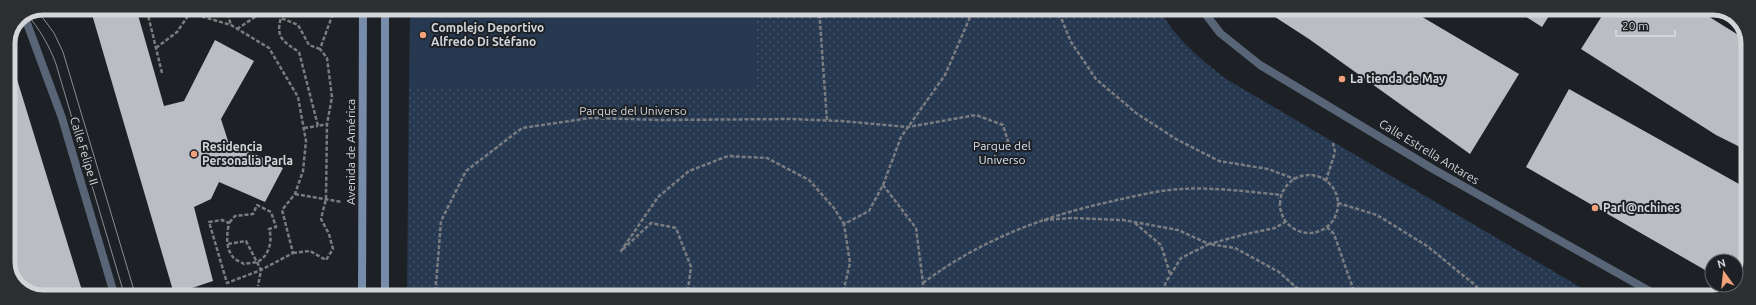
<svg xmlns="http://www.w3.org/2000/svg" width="1756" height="305" viewBox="0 0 1756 305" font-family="Ubuntu,sans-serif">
	<defs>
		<pattern id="grass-dots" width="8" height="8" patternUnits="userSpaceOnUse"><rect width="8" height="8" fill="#273951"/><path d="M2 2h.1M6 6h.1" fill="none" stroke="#455569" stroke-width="1.8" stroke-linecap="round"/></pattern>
	</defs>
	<rect width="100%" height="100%" fill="#1d2024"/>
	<path fill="url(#grass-dots)" d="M 756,8 L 1159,8 C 1174,38 1201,59 1226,79 L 1597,297 L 407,297 L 409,87 L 756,87 Z"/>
	<path fill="#273951" d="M 410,8 L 756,8 L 756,87 L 409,87 Z"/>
	<path fill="#babec4" d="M 100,8 L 136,8 L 164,106 L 184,101 L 215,40 L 254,61 L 221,119 L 228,141 L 283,168 L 265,202 L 219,182 L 211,199 L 194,207 L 213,281 L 174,294 L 91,11 Z
		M 1261,8 L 1407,8 L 1519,74 L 1470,154 L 1309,39 Z
		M 1512,8 L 1554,8 L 1542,27 Z
		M 1607,8 L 1695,8 L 1748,41 L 1748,151 L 1716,135 L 1581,49 Z
		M 8,50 L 84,297 L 38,297 L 18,287 L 8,267 Z
		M 1569,89 L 1748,189 L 1748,267 L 1737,287 L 1732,285 L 1736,285 L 1736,261 L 1712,261 L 1712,274 L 1526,167 Z"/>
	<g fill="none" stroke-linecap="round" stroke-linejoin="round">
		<path stroke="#7a7c80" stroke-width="2.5" stroke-dasharray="4 2" stroke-linecap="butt" d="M 226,8 L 231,25
			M 819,8 L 827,121
			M 968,8 L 969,20
			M 1057,8 L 1071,42 L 1096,79 L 1136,113 L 1176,139 L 1219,161 L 1268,169 L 1295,179
			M 819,18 L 836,8
			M 237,29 L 255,17 L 258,8
			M 156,48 L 177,32 L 190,13
			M 320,49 L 309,45 L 298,25 L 281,18 C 275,38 284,42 299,52 L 318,126 L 327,124
			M 162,73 L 148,15 L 190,13 L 231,25 L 269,48 L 298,97 L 306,141 L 303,171 L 295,194 L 282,210 L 293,253 L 261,270 L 227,283 L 209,222 L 222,220 L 229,223 C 227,233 225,248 233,257 C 235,260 241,262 244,264 C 248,263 253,263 257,262 C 269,257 273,240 269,229 L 276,227 L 271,212 L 257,205 L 253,214 L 235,216 L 229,223
			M 304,128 L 318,126
			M1280 204a29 29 0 1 1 58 0a29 29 0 1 1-58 0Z
			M 1326,181 L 1335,152 L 1333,143
			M 883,185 L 901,137 L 945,75 L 974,8
			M 295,194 L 342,202
			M 1338,203 L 1377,215 L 1427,246 L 1475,285 L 1484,297
			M 1044,220 L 1072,218 L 1123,220 L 1178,230 L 1209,244 L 1246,234 L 1275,228 L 1285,222
			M 1135,223 L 1161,245 L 1170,274
			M 1327,227 L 1334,234 L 1356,297
			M 228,244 L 246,241 L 261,270 L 258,286
			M 293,253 L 310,251 L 326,260 L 333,249 L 329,234 L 321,219 L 326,199 L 327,124 L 332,97 L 327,58 L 320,49 L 335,8
			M 923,283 C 980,240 1044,216 1113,201 C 1135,196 1159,190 1182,189 C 1213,187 1251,192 1282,195
			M 435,297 L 441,221 L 466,171 L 522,128 L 590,118 L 663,120 L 793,119 L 841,121 L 908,127 L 976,115 L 1003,125 L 1010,148
			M 687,297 L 691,267 L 676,228 L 651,223 L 621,251 L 658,197 L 689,171 L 728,156 L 767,158 L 809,180 L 834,208 L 844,224
			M 842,297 L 850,263 L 844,224 L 869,211 L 883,185 L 916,228 L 923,283 L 922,297
			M 1160,297 L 1166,282 L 1181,258 L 1209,244 L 1235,248 L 1279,272 L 1307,297"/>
		<path stroke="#576577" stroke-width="8" d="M 1201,8 L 1220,33 L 1260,65 L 1433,169 L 1660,297
			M 24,15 L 62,118 L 115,297"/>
		<path stroke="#778caa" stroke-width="8" d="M 362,297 L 363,8
			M 385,297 L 385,8"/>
		<path stroke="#8b8e91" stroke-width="1" d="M 37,10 L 54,33 L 63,52 L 136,297
			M 27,14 C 40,30 49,45 56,64 L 125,297"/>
	</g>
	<g fill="#f1a27b" stroke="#1d2024" stroke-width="1.5">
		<circle cx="423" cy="35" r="4"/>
		<circle cx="1342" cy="79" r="4"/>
		<circle cx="194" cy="154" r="4"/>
		<circle cx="1595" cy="208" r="4"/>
	</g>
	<g text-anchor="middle" stroke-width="4" stroke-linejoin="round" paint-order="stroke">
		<g font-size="12" font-weight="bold" fill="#d3d5d8" stroke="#1d2024" text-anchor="start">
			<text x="431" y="32">Complejo Deportivo<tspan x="431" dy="14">Alfredo Di Stéfano</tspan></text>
			<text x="1350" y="83">La tienda de May</text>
			<text x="202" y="151">Residencia<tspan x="202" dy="14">Personalia Parla</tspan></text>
			<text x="1603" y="212">Parl@nchines</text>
		</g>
		<g font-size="12" fill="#d3d5d8" stroke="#1d2024">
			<text x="633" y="115">Parque del Universo</text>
			<text transform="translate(84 151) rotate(73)" y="4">Calle Felipe II</text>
			<text transform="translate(351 152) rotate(-90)" y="4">Avenida de América</text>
			<text transform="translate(1429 152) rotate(31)" y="4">Calle Estrella Antares</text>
		</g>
		<g font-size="12" fill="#dae4f1" stroke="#1d2024">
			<text x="1002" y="150">Parque del<tspan x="1002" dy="14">Universo</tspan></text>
		</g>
	</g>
	<path d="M0 0H1756V305H0ZM43 15H1713A28 28 0 0 1 1741 43V262A28 28 0 0 1 1713 290H43A28 28 0 0 1 15 262V43A28 28 0 0 1 43 15Z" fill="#2c2e32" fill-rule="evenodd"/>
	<path fill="none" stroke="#d3d5d8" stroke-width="5" d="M43 15H1713A28 28 0 0 1 1741 43V262A28 28 0 0 1 1713 290H43A28 28 0 0 1 15 262V43A28 28 0 0 1 43 15Z"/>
	<g transform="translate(1724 273) rotate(345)"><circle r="19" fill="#1d2024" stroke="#66686c"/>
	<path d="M0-3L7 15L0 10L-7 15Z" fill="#f1a27b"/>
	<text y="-6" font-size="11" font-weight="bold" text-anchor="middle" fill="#d3d5d8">N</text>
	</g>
	<path d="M1616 30v6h59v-6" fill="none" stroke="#d3d5d8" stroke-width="2"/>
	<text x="1622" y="30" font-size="12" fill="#d3d5d8" stroke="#1d2024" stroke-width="3" paint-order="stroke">20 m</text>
</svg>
